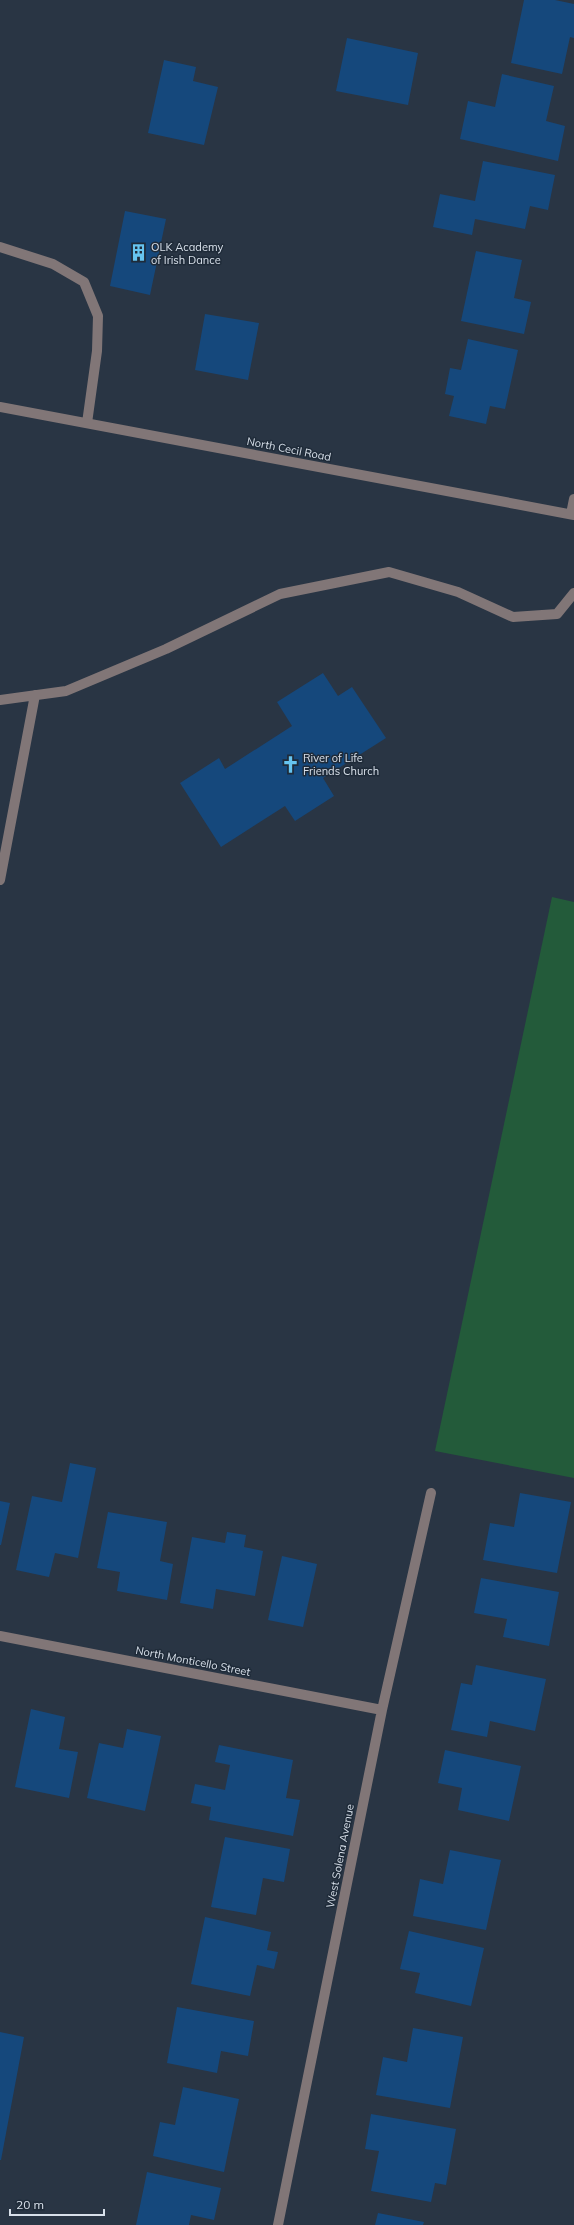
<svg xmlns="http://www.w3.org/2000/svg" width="574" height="2225" viewBox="0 0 574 2225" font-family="Mulish,sans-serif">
	<rect width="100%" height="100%" fill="#293544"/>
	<path fill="#235b3a" d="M 552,897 L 574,902 L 574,1478 L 435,1451 Z"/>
	<path fill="#15487c" d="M 524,0 L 555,0 L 574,4 L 574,38 L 570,37 L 562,74 L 511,63 Z
		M 347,38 L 418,53 L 408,105 L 336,91 Z
		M 164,60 L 196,67 L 193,81 L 218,87 L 204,145 L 148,133 Z
		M 502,74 L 554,86 L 546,121 L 565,126 L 558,161 L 460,139 L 468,101 L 495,107 Z
		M 483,161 L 555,175 L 548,210 L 530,206 L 525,229 L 475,219 L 472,235 L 433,227 L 440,194 L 475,201 Z
		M 125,211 L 166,219 L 150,295 L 110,286 Z
		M 476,251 L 522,260 L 514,298 L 531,302 L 524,334 L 461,321 Z
		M 205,314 L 259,323 L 248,380 L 195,370 Z
		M 468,339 L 518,350 L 505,409 L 490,406 L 486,424 L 449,416 L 454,396 L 445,394 L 450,368 L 461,370 Z
		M 323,673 L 338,696 L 352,687 L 386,738 L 323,778 L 334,796 L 295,821 L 285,806 L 221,847 L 180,783 L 219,758 L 225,769 L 292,726 L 277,702 Z
		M 70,1463 L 96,1468 L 78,1558 L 55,1553 L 49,1577 L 16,1570 L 32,1496 L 62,1502 Z
		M 520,1493 L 571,1502 L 557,1573 L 483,1560 L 490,1523 L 514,1527 Z
		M 0,1501 L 10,1503 L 1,1545 L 0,1545 Z
		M 108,1512 L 167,1522 L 160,1561 L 173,1564 L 167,1600 L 117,1591 L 120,1572 L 97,1568 Z
		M 227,1532 L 246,1535 L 244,1547 L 263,1551 L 255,1596 L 216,1589 L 213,1609 L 180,1603 L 192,1537 L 225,1543 Z
		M 282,1556 L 317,1564 L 303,1627 L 268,1620 Z
		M 481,1578 L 559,1592 L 549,1646 L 503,1637 L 507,1619 L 474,1613 Z
		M 476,1665 L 546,1679 L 535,1731 L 490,1721 L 487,1737 L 451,1730 L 461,1683 L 472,1685 Z
		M 31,1709 L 65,1717 L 59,1749 L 78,1752 L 69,1798 L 15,1787 Z
		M 127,1729 L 161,1736 L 145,1811 L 87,1798 L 99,1743 L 123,1748 Z
		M 219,1745 L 293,1760 L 286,1798 L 300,1800 L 293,1836 L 209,1820 L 211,1807 L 191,1803 L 195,1784 L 225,1790 L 230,1765 L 215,1762 Z
		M 445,1750 L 521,1766 L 509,1821 L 458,1810 L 462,1788 L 438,1783 Z
		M 225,1837 L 290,1849 L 284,1882 L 263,1878 L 256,1915 L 211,1907 Z
		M 450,1850 L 501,1860 L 486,1930 L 413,1916 L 420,1879 L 443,1884 Z
		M 205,1917 L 271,1932 L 267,1950 L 278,1952 L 274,1969 L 257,1965 L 250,1996 L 191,1984 Z
		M 409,1931 L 484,1948 L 471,2006 L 415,1993 L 420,1973 L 400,1969 Z
		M 177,2007 L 254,2021 L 248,2056 L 221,2051 L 217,2073 L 167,2063 Z
		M 413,2028 L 463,2037 L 450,2108 L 376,2095 L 383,2057 L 407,2062 Z
		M 0,2032 L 24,2037 L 1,2160 L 0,2160 Z
		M 183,2087 L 239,2099 L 224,2172 L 153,2156 L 160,2122 L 175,2125 Z
		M 371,2114 L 456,2129 L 446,2185 L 435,2183 L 431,2202 L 371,2191 L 379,2151 L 365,2149 Z
		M 147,2172 L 221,2188 L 214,2220 L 191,2215 L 189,2225 L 136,2225 Z
		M 378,2213 L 424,2222 L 423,2225 L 375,2225 Z"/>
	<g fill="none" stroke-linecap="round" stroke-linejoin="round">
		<path stroke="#817677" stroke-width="10" d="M 0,247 L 53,264 L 84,282 L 98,316 L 97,351 L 87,423
			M 0,407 L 574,515
			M 571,514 L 574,499
			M 0,700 L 66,691 L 166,649 L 280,594 L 389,572 L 458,592 L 513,617 L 557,614 L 574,593
			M 0,880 L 35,695
			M 0,1636 L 382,1710
			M 278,2225 L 382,1710 L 431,1493"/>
	</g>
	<defs>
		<symbol id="building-bare" viewBox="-9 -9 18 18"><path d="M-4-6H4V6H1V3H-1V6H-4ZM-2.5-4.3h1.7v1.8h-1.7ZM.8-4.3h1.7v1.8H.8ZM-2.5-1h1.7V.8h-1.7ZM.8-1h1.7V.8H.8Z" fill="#66c4ef" stroke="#1f2b39" stroke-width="2.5" paint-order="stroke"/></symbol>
		<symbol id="church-bare" viewBox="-9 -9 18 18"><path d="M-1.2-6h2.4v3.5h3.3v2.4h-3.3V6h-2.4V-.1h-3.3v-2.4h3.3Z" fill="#66c4ef" stroke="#1f2b39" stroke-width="2.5" paint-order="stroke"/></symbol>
	</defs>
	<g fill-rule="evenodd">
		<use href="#building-bare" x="126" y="240" width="25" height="25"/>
		<use href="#church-bare" x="278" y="752" width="25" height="25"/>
	</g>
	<g text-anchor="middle" stroke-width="3" stroke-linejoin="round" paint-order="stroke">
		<g font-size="11" fill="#d8e0ea" stroke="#1f2b39" text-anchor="start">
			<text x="151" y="251">OLK Academy<tspan x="151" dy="13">of Irish Dance</tspan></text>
			<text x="303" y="762">River of Life<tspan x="303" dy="13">Friends Church</tspan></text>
		</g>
		<g font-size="11" fill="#d8e0ea" stroke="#1f2b39">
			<text transform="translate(289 449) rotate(11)" y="4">North Cecil Road</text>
			<text transform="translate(193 1661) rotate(11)" y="4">North Monticello Street</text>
			<text transform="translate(340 1856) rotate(-79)" y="4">West Solena Avenue</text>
		</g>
	</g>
	<path d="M10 2209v6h94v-6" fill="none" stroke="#d8e0ea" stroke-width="2"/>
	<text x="16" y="2209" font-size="12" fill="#d8e0ea" stroke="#1f2b39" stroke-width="3" paint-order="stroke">20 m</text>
</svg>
